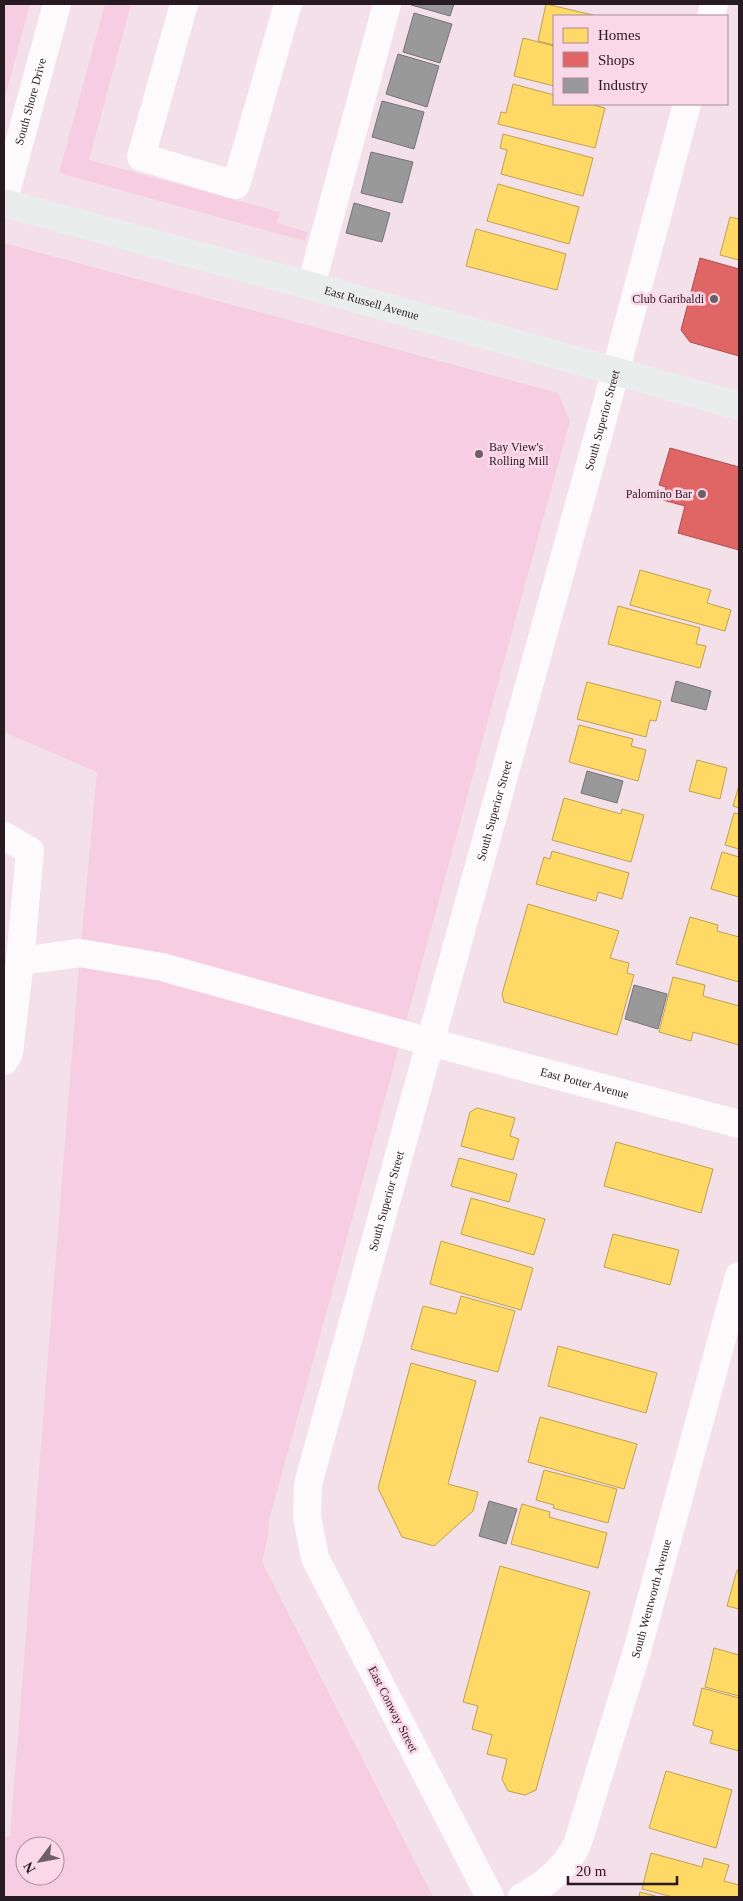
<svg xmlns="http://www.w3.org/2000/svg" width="743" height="1901" viewBox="0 0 743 1901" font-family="'Times New Roman',serif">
	<rect width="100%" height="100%" fill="#f3e0e9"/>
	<path fill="#f7cee1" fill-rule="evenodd" d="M 4,4 L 30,4 L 4,101 Z
		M 105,4 L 131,4 L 89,160 L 280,212 L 277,223 L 308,232 L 305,241 L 59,173 Z
		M 4,243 L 558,393 L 570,421 C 469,787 371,1154 269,1520 L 268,1536 L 262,1562 L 433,1897 L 4,1897 L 4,1837 L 10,1836 L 80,953 L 97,772 L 4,732 ZM 25,1846 L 55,1846 L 55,1876 L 25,1876 Z"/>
	<path fill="#ffd966" stroke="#bea051" d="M 546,4 L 597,16 L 554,16 L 554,45 L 538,41 Z
		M 523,38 L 554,46 L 554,86 L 514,76 Z
		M 513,84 L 554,95 L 554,104 L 590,104 L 605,108 L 595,148 L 498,124 L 501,112 L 506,113 Z
		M 503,134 L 593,158 L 583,196 L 501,174 L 507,150 L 500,148 Z
		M 498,184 L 579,207 L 569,244 L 487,221 Z
		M 730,217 L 739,219 L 739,260 L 720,255 Z
		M 476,229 L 566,254 L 557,290 L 466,266 Z
		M 640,570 L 711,590 L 707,603 L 731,610 L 725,631 L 630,605 Z
		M 618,606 L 700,628 L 696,644 L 706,646 L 700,668 L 608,644 Z
		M 587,682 L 661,701 L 656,721 L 650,720 L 646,737 L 577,719 Z
		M 579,725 L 633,739 L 631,746 L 646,750 L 638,781 L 569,762 Z
		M 697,760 L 727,768 L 720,799 L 689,791 Z
		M 739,785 L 739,808 L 733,806 Z
		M 564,798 L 621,814 L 622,809 L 644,815 L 631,862 L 552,840 Z
		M 734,813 L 739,814 L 739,849 L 725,845 Z
		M 552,851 L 629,873 L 622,899 L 598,892 L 596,901 L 536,884 L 544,857 L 550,859 Z
		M 722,852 L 739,857 L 739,897 L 711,889 Z
		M 528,904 L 619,931 L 610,958 L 629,963 L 627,973 L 634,975 L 617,1035 L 504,1002 L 502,994 Z
		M 690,917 L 718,925 L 717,931 L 739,937 L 739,982 L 676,964 Z
		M 673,977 L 705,985 L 703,996 L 739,1006 L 739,1045 L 693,1032 L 691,1041 L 659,1032 Z
		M 477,1108 L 515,1118 L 510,1136 L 519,1139 L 513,1160 L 461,1146 L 470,1112 Z
		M 616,1142 L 713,1169 L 701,1213 L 604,1186 Z
		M 459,1158 L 517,1174 L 509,1202 L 451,1186 Z
		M 471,1198 L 545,1219 L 534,1255 L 461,1234 Z
		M 613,1234 L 679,1250 L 670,1285 L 604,1267 Z
		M 441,1241 L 533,1268 L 521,1310 L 430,1284 Z
		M 461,1296 L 515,1311 L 498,1372 L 411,1349 L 423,1306 L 456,1314 Z
		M 558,1346 L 657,1373 L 646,1413 L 548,1386 Z
		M 411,1363 L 476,1381 L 448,1484 L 478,1492 L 473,1511 L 434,1546 L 402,1537 L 378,1488 Z
		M 540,1417 L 637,1444 L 624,1489 L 528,1462 Z
		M 544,1470 L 617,1489 L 608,1523 L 553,1508 L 554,1505 L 536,1500 Z
		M 522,1504 L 550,1512 L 549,1517 L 607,1533 L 598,1568 L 511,1544 Z
		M 500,1566 L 590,1592 L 536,1790 L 525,1795 L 508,1791 L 502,1779 L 507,1759 L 487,1754 L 492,1735 L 472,1729 L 478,1706 L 463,1702 Z
		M 737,1570 L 739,1570 L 739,1609 L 727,1606 Z
		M 714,1648 L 739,1655 L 739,1653 L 739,1696 L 705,1687 Z
		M 702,1688 L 739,1698 L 739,1751 L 710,1743 L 713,1731 L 693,1725 Z
		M 666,1771 L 732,1790 L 716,1848 L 649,1828 Z
		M 651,1853 L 702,1867 L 704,1858 L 729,1865 L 724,1881 L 739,1885 L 739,1897 L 673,1897 L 642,1889 Z
		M 640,1892 L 659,1897 L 639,1897 Z"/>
	<path fill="#e06666" stroke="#a84f51" d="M 700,258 L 739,269 L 739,356 L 690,342 L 681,330 Z
		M 670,448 L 739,467 L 739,550 L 678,533 L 685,506 L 663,500 L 666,487 L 659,485 Z"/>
	<path fill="#999" stroke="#777375" d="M 408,4 L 454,4 L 450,16 Z
		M 414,13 L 452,24 L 440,63 L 403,52 Z
		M 398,54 L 439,66 L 427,107 L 386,94 Z
		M 382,101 L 424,112 L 414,149 L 372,137 Z
		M 371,152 L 413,162 L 402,203 L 361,193 Z
		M 354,203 L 390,213 L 382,242 L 346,233 Z
		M 676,681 L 711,691 L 706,710 L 671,701 Z
		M 587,771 L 623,781 L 617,803 L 581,793 Z
		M 634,985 L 667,994 L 658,1029 L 625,1019 Z
		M 489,1501 L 517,1509 L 506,1544 L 479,1536 Z"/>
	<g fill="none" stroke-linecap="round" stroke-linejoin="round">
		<g stroke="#fdfafc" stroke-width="28">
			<path d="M 184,4 L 141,157 L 236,185 L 288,4"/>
			<path d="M 711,16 L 714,4"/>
			<path id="s1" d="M 4,199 L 57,4"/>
			<path d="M 311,286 L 387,4"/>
			<path d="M 4,836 L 30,851 L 20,961 L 9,1053 L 4,1061"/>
			<path id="s2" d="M 20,961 L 80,953 L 162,967 L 430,1042 L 739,1124"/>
			<path id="s3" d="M 490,1897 L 315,1558 L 307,1517 L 308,1484 L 603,418 L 687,104"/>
			<path id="s4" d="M 522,1897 C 545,1885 565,1868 577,1845 L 637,1651 L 739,1276"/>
		</g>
		<path stroke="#e9eeec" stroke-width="28" id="s5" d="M 4,203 L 311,286 L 739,406"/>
	</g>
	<g fill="#6e5f66" stroke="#fbd8e8" stroke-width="2">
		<circle cx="714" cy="299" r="5"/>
		<circle cx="479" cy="454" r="5"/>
		<circle cx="702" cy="494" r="5"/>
	</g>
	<g text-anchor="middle" stroke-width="5" stroke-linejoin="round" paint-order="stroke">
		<g font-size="12" fill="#271a20" stroke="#fbd8e8">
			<text dy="4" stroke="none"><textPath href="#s1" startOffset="101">South Shore Drive</textPath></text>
			<text dy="4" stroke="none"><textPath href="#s5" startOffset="381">East Russell Avenue</textPath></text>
			<text dy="4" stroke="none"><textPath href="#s3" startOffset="1560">South Superior Street</textPath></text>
			<text dy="4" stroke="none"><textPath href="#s3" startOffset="1155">South Superior Street</textPath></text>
			<text dy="4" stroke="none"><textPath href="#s2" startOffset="582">East Potter Avenue</textPath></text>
			<text dy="4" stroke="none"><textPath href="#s3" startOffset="750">South Superior Street</textPath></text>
			<text dy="4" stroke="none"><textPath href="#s4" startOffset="334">South Wentworth Avenue</textPath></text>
			<text transform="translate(393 1709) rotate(63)" y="4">East Conway Street</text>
		</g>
		<g font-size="12" fill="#271a20" stroke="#fbd8e8" text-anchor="end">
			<text x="704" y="303">Club Garibaldi</text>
			<text x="489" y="451" text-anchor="start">Bay View's<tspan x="489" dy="14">Rolling Mill</tspan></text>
			<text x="692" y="498">Palomino Bar</text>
		</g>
	</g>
	<rect width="743" height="1901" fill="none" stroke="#271a20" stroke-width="10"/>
	<rect x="553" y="15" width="175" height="90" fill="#fbd8e8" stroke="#a68c98"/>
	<rect x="563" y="28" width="25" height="15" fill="#ffd966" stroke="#a68c98"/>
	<text x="598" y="40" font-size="15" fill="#271a20">Homes</text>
	<rect x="563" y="52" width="25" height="15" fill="#e06666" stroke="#a68c98"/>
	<text x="598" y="65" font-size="15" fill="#271a20">Shops</text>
	<rect x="563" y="78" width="25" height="15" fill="#999999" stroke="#a68c98"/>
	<text x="598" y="90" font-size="15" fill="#271a20">Industry</text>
	<g transform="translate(40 1861) rotate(238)"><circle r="24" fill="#fbd8e8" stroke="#a68c98"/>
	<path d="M0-4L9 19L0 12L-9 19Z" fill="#6e5f66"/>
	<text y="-8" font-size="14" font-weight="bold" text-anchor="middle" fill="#271a20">N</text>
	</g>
	<path d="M568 1876v8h109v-8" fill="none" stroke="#271a20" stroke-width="2.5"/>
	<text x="576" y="1876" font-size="15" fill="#271a20" stroke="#fbd8e8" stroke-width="4" paint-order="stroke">20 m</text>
</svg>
